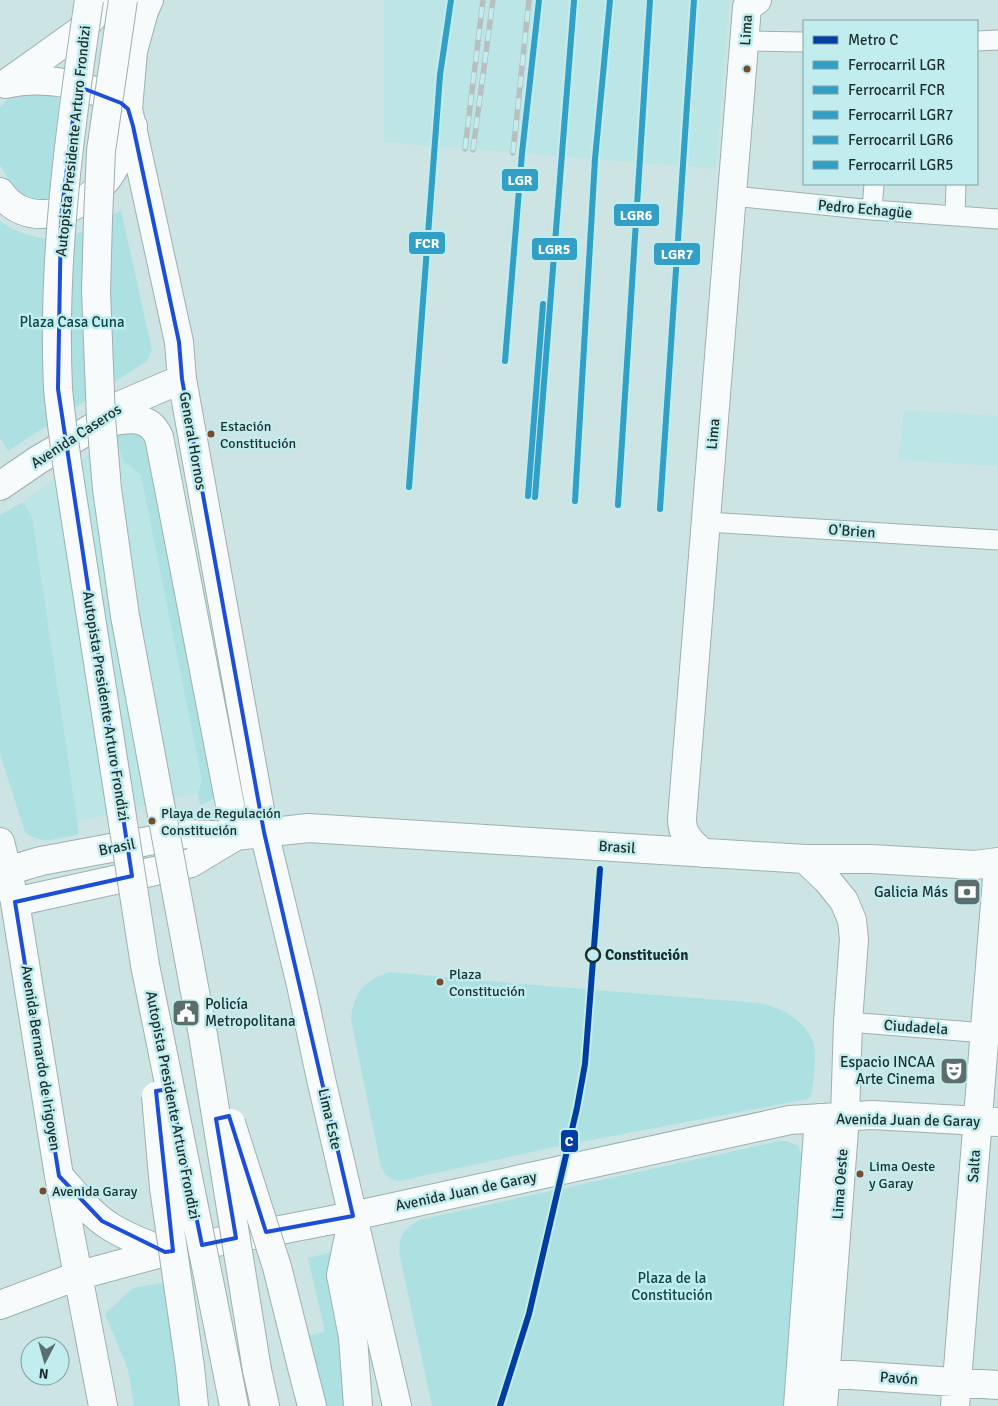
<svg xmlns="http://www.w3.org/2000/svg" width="998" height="1406" viewBox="0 0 998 1406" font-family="Signika,sans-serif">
	<rect width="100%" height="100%" fill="#cce4e4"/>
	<path fill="#bce5e6" d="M 384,0 L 729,0 L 716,169 L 384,142 Z
		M 904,410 L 998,416 L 998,466 L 898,460 Z
		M 115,435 L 123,460 L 141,475 L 202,782 L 198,793 L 76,822 L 32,517 L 23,502 Z"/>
	<path fill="#ace0e1" d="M 27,90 L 45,92 L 59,99 L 49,197 L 42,202 L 20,193 L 9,180 L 0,165 L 0,107 L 10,97 Z
		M 121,210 L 152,350 L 147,361 L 8,451 L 0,438 L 0,221 C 20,236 45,242 69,236 C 87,232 105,219 121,210 Z
		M 131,432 L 143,437 L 147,443 L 217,795 L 210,801 L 200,805 L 198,793 L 202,781 L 141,475 L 123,460 L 115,435 Z
		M 23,502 L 32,517 L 79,834 C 60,838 41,846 25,832 L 0,754 L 0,515 Z
		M 391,972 L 497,982 L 758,1003 C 781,1007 808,1021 814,1046 C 817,1057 813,1084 811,1096 L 808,1099 L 554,1147 L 400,1181 C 390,1180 385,1176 381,1167 L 351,1019 C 354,992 365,979 391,972 Z
		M 780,1141 L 787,1141 L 798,1146 L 805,1164 L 806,1173 L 783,1406 L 432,1406 L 400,1257 C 398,1237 402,1231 419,1220 Z
		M 329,1253 L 336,1264 L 354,1406 L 318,1406 L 302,1337 L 325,1332 L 308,1258 Z
		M 169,1282 L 182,1406 L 134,1406 L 128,1369 L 105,1314 L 133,1288 Z"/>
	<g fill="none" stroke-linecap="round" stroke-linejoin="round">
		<defs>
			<path id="street" d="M 745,41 L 804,42
				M 977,41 L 998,40
				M 733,196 L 872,210 L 998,219
				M 872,210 L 874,184
				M 955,216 L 956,184
				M 706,522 L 998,540
				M 848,1022 L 985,1033"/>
			<path id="secondary" d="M 149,0 L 144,11 L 133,51 L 128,109 L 179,342 L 182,379 L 264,832 L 301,985 L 321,1079 L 397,1406
				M 7,83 L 80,31
				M 6,84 C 43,75 98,85 128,109
				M 0,192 C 26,229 73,214 100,187 C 116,171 124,147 133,126
				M 99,424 C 121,420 148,411 159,437 L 236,836
				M 0,486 L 38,460 L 99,424 L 114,408 L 182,379
				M 0,842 L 15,902 L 59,1176 L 103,1406
				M 703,853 C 691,843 682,835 682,819 L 747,7 L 757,0
				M 805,859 L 827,880 L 844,901 L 852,920 L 854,939 L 848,1022 L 845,1117 L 823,1406
				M 0,873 L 41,861 L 186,834 L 236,836 L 308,828 L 805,859 L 871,859 L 975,865 L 998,862
				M 15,902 L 191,863 L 236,836
				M 60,1177 C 76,1195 91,1215 111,1227 C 128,1238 147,1244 165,1252
				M 0,1305 L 80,1275 L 165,1252 L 353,1216 L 790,1120 L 872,1115 L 998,1122
				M 807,1372 L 998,1385
				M 798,1406 L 819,1118
				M 955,1406 L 998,866"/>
			<path id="highway" d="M 80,31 L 108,0
				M 353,1216 L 341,1275 L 353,1337 L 358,1406
				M 225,1360 L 234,1406
				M 190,1367 L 194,1406
				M 302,1367 L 312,1406
				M 257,1370 L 265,1406"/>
		</defs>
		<use href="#street" stroke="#9eb0b0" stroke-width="21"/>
		<use href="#secondary" stroke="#9eb0b0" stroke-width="30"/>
		<use href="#highway" stroke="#9eb0b0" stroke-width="30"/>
		<use href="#street" stroke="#f7fbfb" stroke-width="19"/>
		<use href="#secondary" stroke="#f7fbfb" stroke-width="28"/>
		<use href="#highway" stroke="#f7fbfb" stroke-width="28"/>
		<defs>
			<path id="rail" d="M 465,149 L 483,0
				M 473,150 L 493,0
				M 513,153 L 529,0"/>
		</defs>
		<use href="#rail" stroke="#b8bfbf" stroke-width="5.5"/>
		<use href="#rail" stroke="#c2edef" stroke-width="4" stroke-dasharray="11" stroke-linecap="butt"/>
		<defs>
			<path id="highway-bridge" d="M 89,0 C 70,128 52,258 58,388 C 60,413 64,438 67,463 L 145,965 L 225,1360
				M 123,0 L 101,151 L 98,219 L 96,291 L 101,418 L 107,489 L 125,616 L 203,1035 L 257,1370
				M 156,1096 L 164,1188 L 190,1367
				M 231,1123 L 277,1267 L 302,1367"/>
		</defs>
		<use href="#highway-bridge" stroke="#9eb0b0" stroke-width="30" stroke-linecap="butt"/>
		<use href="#highway-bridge" stroke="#f7fbfb" stroke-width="28"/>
		<defs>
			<path id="rail-1" d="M 505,361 L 522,153 L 539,0
				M 528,496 L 543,304
				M 575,501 L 595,159 L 610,0"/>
			<path id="rail-2" d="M 409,487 L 440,75 L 451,0"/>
			<path id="rail-3" d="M 660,509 L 694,0"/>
			<path id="rail-4" d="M 618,505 L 650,0"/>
			<path id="rail-5" d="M 535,497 L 574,1"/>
		</defs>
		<use href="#rail-1" stroke="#c2edef" stroke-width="10"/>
		<use href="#rail-2" stroke="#c2edef" stroke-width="10"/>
		<use href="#rail-3" stroke="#c2edef" stroke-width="10"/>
		<use href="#rail-4" stroke="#c2edef" stroke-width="10"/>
		<use href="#rail-5" stroke="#c2edef" stroke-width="10"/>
		<use href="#rail-1" stroke="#329fc7" stroke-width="6"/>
		<use href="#rail-2" stroke="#329fc7" stroke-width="6"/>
		<use href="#rail-3" stroke="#329fc7" stroke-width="6"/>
		<use href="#rail-4" stroke="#329fc7" stroke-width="6"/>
		<use href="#rail-5" stroke="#329fc7" stroke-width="6"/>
		<defs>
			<path id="metro-1" d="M 500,1406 L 529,1314 L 577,1108 L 585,1064 L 600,869"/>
		</defs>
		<use href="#metro-1" stroke="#c2edef" stroke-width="10"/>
		<use href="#metro-1" stroke="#003ea1" stroke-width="6"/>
	</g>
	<path fill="none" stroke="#1d4ed8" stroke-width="4" stroke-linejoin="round" d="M 77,86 L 121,103 L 128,109 L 133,126 L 179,342 L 182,379 L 264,832 L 353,1216 L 266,1232 L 229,1116 L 216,1119 L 236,1238 L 202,1245 L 170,1089 L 156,1091 L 173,1251 L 165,1252 L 102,1221 L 59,1176 L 15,902 L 132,876 L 58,389 L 61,217 Z"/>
	<defs>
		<symbol id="bank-square" viewBox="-11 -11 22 22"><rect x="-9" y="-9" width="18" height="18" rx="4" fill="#5a6e6e" stroke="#c2edef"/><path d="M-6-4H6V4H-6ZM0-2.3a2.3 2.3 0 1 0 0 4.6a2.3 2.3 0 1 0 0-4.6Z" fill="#fff"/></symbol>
		<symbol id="civic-square" viewBox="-11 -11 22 22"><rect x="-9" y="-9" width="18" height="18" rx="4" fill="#5a6e6e" stroke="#c2edef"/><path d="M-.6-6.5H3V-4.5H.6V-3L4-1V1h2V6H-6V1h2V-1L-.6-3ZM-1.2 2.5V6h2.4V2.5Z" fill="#fff"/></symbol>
		<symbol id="theatre-square" viewBox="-11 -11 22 22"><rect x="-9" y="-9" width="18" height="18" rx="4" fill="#5a6e6e" stroke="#c2edef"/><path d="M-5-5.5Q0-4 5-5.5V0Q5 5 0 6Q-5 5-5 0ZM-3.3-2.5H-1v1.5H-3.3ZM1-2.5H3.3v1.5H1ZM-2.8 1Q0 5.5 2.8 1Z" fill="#fff"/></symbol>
	</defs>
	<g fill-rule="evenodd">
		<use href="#bank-square" x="951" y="876" width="32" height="32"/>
		<use href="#civic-square" x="170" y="997" width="32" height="32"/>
		<use href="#theatre-square" x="938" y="1055" width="32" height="32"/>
	</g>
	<g fill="#7a4b2a" stroke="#c2edef" stroke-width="2">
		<circle cx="747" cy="69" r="4.5"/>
		<circle cx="211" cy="434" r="4.5"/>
		<circle cx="152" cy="821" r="4.5"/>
		<circle cx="440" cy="982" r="4.5"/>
		<circle cx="860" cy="1174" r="4.5"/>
		<circle cx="43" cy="1191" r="4.5"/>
	</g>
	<circle fill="#c2edef" stroke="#1d2e2e" stroke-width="2.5" cx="593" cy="955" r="7"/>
	<g text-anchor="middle" stroke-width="5" stroke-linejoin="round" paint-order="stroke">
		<g font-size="14" fill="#1d2e2e" stroke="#c2edef" text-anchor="start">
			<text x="220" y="431">Estación<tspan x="220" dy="17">Constitución</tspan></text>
			<text x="161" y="818">Playa de Regulación<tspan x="161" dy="17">Constitución</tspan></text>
			<text x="449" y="979">Plaza<tspan x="449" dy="17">Constitución</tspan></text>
			<text x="869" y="1171">Lima Oeste<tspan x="869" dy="17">y Garay</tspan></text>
			<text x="52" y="1196">Avenida Garay</text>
		</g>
		<g font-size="15" fill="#1d2e2e" stroke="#c2edef">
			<text transform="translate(746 30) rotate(-86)" y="5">Lima</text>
			<text transform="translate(73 141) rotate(-84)" y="5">Autopista Presidente Arturo Frondizi</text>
			<text transform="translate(865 209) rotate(5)" y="5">Pedro Echagüe</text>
			<text transform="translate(713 434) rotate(-85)" y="5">Lima</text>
			<text transform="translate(76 436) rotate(-33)" y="5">Avenida Caseros</text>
			<text transform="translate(193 441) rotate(80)" y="5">General Hornos</text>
			<text transform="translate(852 531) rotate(4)" y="5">O'Brien</text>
			<text transform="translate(106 706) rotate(81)" y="5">Autopista Presidente Arturo Frondizi</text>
			<text transform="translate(117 847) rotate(-11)" y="5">Brasil</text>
			<text transform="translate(617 847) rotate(4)" y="5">Brasil</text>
			<text transform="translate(916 1027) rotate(4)" y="5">Ciudadela</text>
			<text transform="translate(41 1058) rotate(81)" y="5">Avenida Bernardo de Irigoyen</text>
			<text transform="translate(173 1105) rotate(79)" y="5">Autopista Presidente Arturo Frondizi</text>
			<text transform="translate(330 1119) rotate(77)" y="5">Lima Este</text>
			<text transform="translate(908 1120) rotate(1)" y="5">Avenida Juan de Garay</text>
			<text transform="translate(974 1166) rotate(-86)" y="5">Salta</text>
			<text transform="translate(840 1184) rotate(-86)" y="5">Lima Oeste</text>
			<text transform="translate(466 1191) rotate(-12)" y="5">Avenida Juan de Garay</text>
			<text transform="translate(899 1378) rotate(4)" y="5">Pavón</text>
		</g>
		<g font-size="15" fill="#0d474a" stroke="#c2edef">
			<text x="72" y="327">Plaza Casa Cuna</text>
			<text x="672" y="1283">Plaza de la<tspan x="672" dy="17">Constitución</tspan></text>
		</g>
		<g font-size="15" fill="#1d2e2e" stroke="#c2edef" text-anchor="end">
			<text x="948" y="897">Galicia Más</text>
			<text x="205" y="1009" text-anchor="start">Policía<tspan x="205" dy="17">Metropolitana</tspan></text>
			<text x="935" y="1067">Espacio INCAA<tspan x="935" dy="17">Arte Cinema</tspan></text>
		</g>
		<g font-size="15" font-weight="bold" fill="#1d2e2e" stroke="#c2edef" text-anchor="start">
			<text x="605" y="960">Constitución</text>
		</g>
	</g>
	<g stroke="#c2edef" stroke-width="2">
		<rect x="501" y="168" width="38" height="24" rx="5" fill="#329fc7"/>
		<rect x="613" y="203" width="47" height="24" rx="5" fill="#329fc7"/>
		<rect x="408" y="231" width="38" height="24" rx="5" fill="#329fc7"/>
		<rect x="531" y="237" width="47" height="24" rx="5" fill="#329fc7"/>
		<rect x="653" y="242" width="48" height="24" rx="5" fill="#329fc7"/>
		<rect x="560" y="1129" width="19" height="24" rx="5" fill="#003ea1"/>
	</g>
	<g font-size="14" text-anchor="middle" font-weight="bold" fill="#fff">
		<text x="520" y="185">LGR</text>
		<text x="636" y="220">LGR6</text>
		<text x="427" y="248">FCR</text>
		<text x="554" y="254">LGR5</text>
		<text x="677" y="259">LGR7</text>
		<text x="569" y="1146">C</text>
	</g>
	<rect x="803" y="20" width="175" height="165" fill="#c2edef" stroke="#80a1a2"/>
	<rect x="813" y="36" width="25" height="8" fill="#003ea1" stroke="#80a1a2"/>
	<text x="848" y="45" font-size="15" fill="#1d2e2e">Metro C</text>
	<rect x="813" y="61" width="25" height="8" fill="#329fc7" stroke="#80a1a2"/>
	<text x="848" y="70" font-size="15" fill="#1d2e2e">Ferrocarril LGR</text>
	<rect x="813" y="86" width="25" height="8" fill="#329fc7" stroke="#80a1a2"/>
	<text x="848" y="95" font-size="15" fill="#1d2e2e">Ferrocarril FCR</text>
	<rect x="813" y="111" width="25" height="8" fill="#329fc7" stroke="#80a1a2"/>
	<text x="848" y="120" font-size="15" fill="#1d2e2e">Ferrocarril LGR7</text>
	<rect x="813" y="136" width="25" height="8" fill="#329fc7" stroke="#80a1a2"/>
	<text x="848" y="145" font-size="15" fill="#1d2e2e">Ferrocarril LGR6</text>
	<rect x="813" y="161" width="25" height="8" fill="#329fc7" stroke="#80a1a2"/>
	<text x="848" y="170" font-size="15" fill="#1d2e2e">Ferrocarril LGR5</text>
	<g transform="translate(45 1361) rotate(186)"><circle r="24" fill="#c2edef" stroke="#80a1a2"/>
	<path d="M0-4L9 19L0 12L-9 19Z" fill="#5a6e6e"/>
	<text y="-8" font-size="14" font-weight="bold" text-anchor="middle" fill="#1d2e2e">N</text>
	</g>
</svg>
